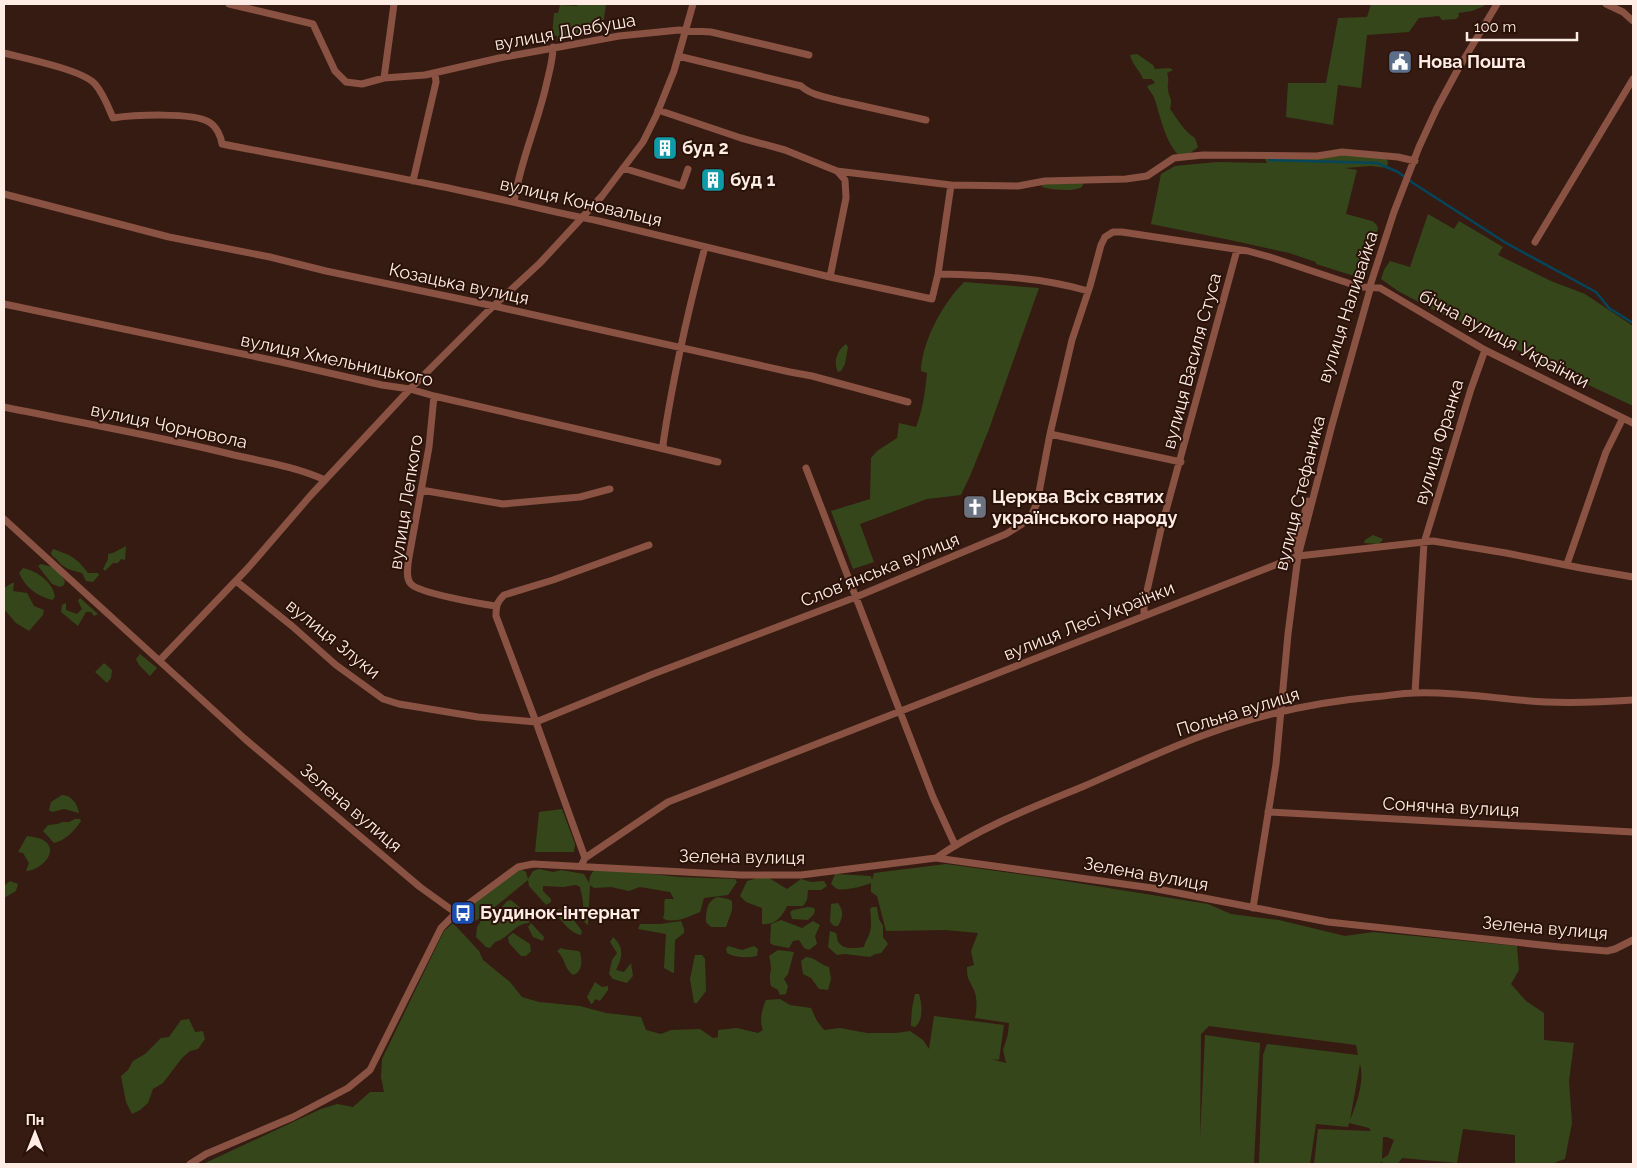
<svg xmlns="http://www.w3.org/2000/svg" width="1637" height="1168" viewBox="0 0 1637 1168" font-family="Raleway,sans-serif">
	<rect width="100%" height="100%" fill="#351b12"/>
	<path fill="#35471a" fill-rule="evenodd" d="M 577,4 L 606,4 L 602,32 L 558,41 L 557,36 L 552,35 L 554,13 L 558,13 L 560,5 L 577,6 Z
		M 1371,4 L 1485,4 L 1484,6 L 1472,11 L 1458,13 L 1459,16 L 1456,19 L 1442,20 L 1439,16 L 1419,18 L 1409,32 L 1367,35 L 1361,88 L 1338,85 L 1333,125 L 1286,117 L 1288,83 L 1326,83 L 1338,18 L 1367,17 Z
		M 1137,54 L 1153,65 L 1155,69 L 1170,68 L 1173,70 L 1167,73 C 1170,81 1167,82 1168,89 C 1169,99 1173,97 1170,109 C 1178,120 1184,131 1195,138 L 1198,147 L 1188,155 L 1179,156 C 1165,141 1161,119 1155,100 C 1154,95 1149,91 1147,86 L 1155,83 L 1152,79 L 1143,79 C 1139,69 1133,66 1130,55 Z
		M 1340,155 L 1382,155 L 1388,161 L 1387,168 L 1371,166 L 1345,168 L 1357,170 L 1346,214 L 1372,221 L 1376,224 L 1378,228 L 1364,279 L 1316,264 L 1316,262 L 1289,253 L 1230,240 L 1151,224 L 1161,174 L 1175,166 L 1217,162 L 1267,163 L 1265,159 Z
		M 1084,182 L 1082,187 C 1072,192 1054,190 1042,187 L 1043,183 Z
		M 1428,214 L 1454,229 L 1459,221 L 1503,247 L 1498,255 L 1551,281 L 1585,294 L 1633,326 L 1633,406 L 1540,362 L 1471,325 L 1445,316 L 1398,291 L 1381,279 L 1384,270 L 1390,261 L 1410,267 Z
		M 964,282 L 1039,288 L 989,429 L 970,476 L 961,495 L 927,499 L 860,524 L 874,562 L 853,569 L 831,511 L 870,499 L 871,458 L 877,451 L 897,438 L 899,423 L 916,427 C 923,409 925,392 927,373 L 921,371 C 922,341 943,303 964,282 Z
		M 846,344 L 848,347 L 845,364 L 841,371 L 838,372 C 833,362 837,350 846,344 Z
		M 1373,535 L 1383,539 L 1382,541 L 1378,544 L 1364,543 L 1365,540 Z
		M 126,546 L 125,560 L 121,559 L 118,563 L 113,563 L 105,571 L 103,569 L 108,559 L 108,554 L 113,553 Z
		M 53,549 C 71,555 77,558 88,573 L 98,573 L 99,575 L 93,582 L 86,581 L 82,573 C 76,571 69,570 65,567 C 59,564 58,559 52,556 L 51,553 Z
		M 41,564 L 56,568 L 65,581 L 64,585 L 60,587 L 52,584 L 38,566 Z
		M 23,568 C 37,571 53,582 55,597 L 52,600 C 37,596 25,587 19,573 Z
		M 12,583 L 14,583 L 13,591 L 27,593 L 34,606 L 44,610 L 43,615 L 29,631 L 16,623 L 4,609 L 4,588 Z
		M 80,598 L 98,614 L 94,616 L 91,612 L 86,612 L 78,626 L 61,612 L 62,605 L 66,603 L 66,610 L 77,614 L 82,609 L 78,601 Z
		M 140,654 L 157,668 L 150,676 L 139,665 L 136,659 Z
		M 104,663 L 112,670 L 111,678 L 107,683 L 95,672 Z
		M 62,795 C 71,795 78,804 79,813 L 64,809 L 52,812 L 49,810 L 51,802 Z
		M 562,809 L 575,844 L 574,852 L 535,852 L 539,812 Z
		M 75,819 L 80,819 L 81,821 C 75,830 65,841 54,843 L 43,831 L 48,825 L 58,824 L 62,822 L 69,822 Z
		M 27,836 C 33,837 42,838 46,842 C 59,854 38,871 26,871 L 29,863 L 23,853 L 18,852 Z
		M 946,864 L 1040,877 L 1208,904 L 1231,914 L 1279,920 L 1345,936 L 1373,932 L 1517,946 L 1519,970 L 1511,984 L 1526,1001 L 1544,1013 L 1544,1040 L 1574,1043 L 1569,1081 L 1572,1123 L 1565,1159 L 1551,1164 L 1515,1164 L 1515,1135 L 1463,1129 L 1457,1163 L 1402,1158 L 1398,1164 L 1383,1164 L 1381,1161 L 1381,1164 L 1314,1164 L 1318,1129 L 1371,1131 L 1369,1128 L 1349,1123 L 1348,1127 L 1316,1124 L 1310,1164 L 1259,1164 L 1263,1055 L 1267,1044 L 1358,1055 L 1356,1045 L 1209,1026 L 1201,1034 L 1200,1138 L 1205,1035 L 1260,1043 L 1254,1164 L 203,1164 L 321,1109 L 337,1104 L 353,1107 L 370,1092 L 384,1092 L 381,1077 L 382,1059 L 444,931 L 453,923 L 479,951 L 483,960 L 510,982 L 522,997 L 539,1002 L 580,1006 L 606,1013 L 641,1017 L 646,1030 L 661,1034 L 671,1030 L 700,1029 L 713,1038 L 718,1037 L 718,1030 L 737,1028 L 758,1033 L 763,1030 C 759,1020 762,1009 766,1000 L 780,999 L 790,1005 L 811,1008 L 817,1021 L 824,1030 L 840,1028 L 867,1033 L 896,1033 L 910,1031 L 923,1040 L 929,1049 L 934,1016 L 1004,1025 L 999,1060 L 991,1059 L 1006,1063 L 1003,1050 L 1008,1034 L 1009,1023 L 975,1018 C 977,1008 978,996 972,986 C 968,978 967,978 967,967 L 974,965 L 971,951 L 978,933 L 945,930 L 886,931 L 877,896 L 871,892 L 871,883 C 864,886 845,891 837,889 C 836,888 832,885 831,884 L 835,874 L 871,876 L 872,880 L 874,873 ZM 1360,1064 C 1365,1081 1356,1105 1350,1120 ZM 1383,1137 L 1387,1137 L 1394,1140 L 1388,1155 L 1382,1159 Z
		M 520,869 L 526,872 L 528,879 L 533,871 L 539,869 L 553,872 L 561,870 L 584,874 L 589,883 L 590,876 L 594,870 L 609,869 L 679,877 L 735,879 L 737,882 L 728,895 L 704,898 L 700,912 C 690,916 672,925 663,918 C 666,909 663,907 665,899 L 674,899 L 670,892 L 640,887 L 629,891 L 611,887 L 594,888 L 590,885 L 588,925 C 579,919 584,913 583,904 C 583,899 581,892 580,887 L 576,885 L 563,887 L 543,886 L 543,891 L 551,899 L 551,902 L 546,905 L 529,886 L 528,880 L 485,915 L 487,916 L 494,916 L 507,901 L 511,900 L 524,911 L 529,921 L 529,923 C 515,923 508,939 495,942 L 490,948 L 486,947 L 476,937 L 477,927 L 484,916 L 475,921 L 469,914 L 468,909 L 471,904 Z
		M 761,877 L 769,878 L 787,889 L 801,879 L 811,882 L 824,881 L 827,886 L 821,890 L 808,890 L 807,900 L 803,906 L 787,906 C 783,916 774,926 762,924 L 762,908 L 746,902 L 740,896 L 747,881 Z
		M 10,881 L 18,884 L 16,891 L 4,898 L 4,886 Z
		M 718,897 L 728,899 L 732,901 L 732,910 L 726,927 L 711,927 L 706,922 C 706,911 707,900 718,897 Z
		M 838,903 C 844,912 843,917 838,926 L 834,926 L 830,922 L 831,904 Z
		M 808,907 L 814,908 L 815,910 L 814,914 L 808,920 L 792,919 L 790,912 L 793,910 Z
		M 872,907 L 877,907 L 879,919 L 883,926 L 883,937 L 888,944 L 881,953 L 875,954 L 870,957 L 845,954 L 837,955 L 828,947 L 830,931 L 836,933 C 837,936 837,942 840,944 C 845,950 858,948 864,947 C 865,942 867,940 869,935 C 872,928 871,917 870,909 Z
		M 560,909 L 573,919 L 582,931 L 581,935 C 571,934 562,921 555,913 L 556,910 Z
		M 781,920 L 802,928 L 813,921 L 820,925 L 815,936 L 817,944 L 809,950 L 804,948 L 799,940 L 793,941 L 789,948 L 773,945 L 770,943 L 771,924 Z
		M 681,921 L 684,929 L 684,933 L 675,940 L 674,972 L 673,973 L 664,968 L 666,934 L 638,929 L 640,924 L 660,924 Z
		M 531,923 L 544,937 L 543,941 L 533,937 L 528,927 Z
		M 513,933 L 530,944 L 531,951 L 526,956 L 521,956 L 509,943 L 508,937 Z
		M 613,937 C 625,948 622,958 616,970 L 624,972 L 631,963 L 633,976 L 627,983 L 613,979 L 609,974 L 612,960 L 617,953 L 610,942 Z
		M 728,946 L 742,950 L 754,946 L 758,949 L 757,956 C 747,958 736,958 727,953 L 726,949 Z
		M 561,948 C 568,951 573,949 580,952 C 582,960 583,972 573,975 C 563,967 566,959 557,951 Z
		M 778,950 L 794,952 L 788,974 L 784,979 L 788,986 L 786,994 L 780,995 L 778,990 L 771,986 C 769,979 770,975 771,969 C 771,965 770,959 769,956 Z
		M 695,955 L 702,955 L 705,959 L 706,991 L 697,1003 L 694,1003 L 690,979 Z
		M 806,957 C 816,958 819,964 829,967 L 831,979 L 828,990 L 819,989 L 811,978 L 803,974 L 801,961 Z
		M 595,982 L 602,987 L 608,986 L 608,990 L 600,1001 L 595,999 L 593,1003 L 591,1004 L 587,997 Z
		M 915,994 L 919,994 C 922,1004 924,1020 915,1027 L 911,1026 L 911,1024 L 912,1008 Z
		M 189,1019 L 195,1032 L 203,1031 L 205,1039 L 198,1049 L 190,1051 L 182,1058 L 163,1083 L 153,1089 L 148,1103 L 140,1110 L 132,1114 L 126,1102 L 121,1076 L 128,1070 L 133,1061 L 145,1054 L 161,1038 L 169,1037 L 181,1020 Z"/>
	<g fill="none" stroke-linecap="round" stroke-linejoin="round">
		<path stroke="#04465c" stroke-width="2.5" d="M 1269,160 L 1377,163 L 1398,172 L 1413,183 L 1506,243 L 1596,292 L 1609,308 L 1633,323"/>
		<path stroke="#8a5242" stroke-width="7" d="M 229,4 L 313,24 L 335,71 L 346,82 L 362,84 L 384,78 L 425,75 L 499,58 L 619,36 L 679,30 L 711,32 L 809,55
			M 1606,4 L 1623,12 L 1633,21
			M 4,53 C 24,58 83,70 95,84 C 103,93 108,106 113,118 C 133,115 193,112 209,122 C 216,126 221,136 222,144 C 305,160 389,175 472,193 C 515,202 556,213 599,221 L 830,277 L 932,299 L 938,274 C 988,275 1040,277 1088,291
			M 678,56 L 801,86 C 812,96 830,98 845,102 C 872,108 899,114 926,120
			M 384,78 L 394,4
			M 658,110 L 741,138 L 785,150 L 837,171 L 845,180 L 846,198 L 830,277
			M 623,168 L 682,186 L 688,169
			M 837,171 L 951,185
			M 413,181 L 436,82 L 435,73
			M 4,194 L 169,237 L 270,257 L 326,271 L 494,306 L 790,372 L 812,376 L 908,402
			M 514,202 C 520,162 537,125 546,86 C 549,73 553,60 553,47
			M 1535,242 L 1633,79
			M 705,247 C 688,311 673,377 663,444 L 664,449 L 718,462
			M 938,274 L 951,185 L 1018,186 L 1045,181 L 1126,179 L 1147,176 L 1174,158 L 1203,155 L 1317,156 L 1342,152 L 1398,157 L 1415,161
			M 1369,289 L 1394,212 L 1419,147 L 1437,108 L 1457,71 L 1497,4
			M 4,304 L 281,362 L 382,385 L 410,389 L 434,396 L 664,449
			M 434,396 L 429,447 L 409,557 C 408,565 405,578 411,584 C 419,593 481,604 496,606
			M 4,407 C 81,423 158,436 234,455 C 265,462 297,467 325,480
			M 1050,434 L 1181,462
			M 806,468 L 933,797 L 955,845
			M 421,490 L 503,504 L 580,497 L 610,489
			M 4,519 L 245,739 L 420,887 L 456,913
			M 1298,553 L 1296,543 L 1308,501
			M 1567,564 L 1606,452 L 1623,418
			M 236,581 L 292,626 L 336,665 L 383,699 L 399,704 L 478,717 L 536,722 L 653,674 L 856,597 L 1006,534 L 1022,524 L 1032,514 L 1037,503 L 1050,434 L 1072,340 L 1090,286 L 1101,245 L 1105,237 L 1113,232 L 1122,232 L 1248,251 L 1273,258 L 1354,285 L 1363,287 L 1380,288 L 1485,350 L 1633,423
			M 1144,615 L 1144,604 L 1161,529 L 1237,250
			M 160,660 L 248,568 L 311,495 L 410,389 L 486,313 L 540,263 L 602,196 L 643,142 L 656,116 L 674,71 L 693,4
			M 1415,693 L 1424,543 L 1471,389 L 1485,350
			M 1268,812 L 1633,832
			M 585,858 L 536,722 L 496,616 C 496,606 497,602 504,595 L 553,580 L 649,545
			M 936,858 C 979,828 1033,807 1082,787 C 1124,769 1165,749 1207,734 C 1261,714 1316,702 1373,697 C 1387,696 1401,693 1414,693 C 1458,691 1503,700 1546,702 C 1575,703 1604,702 1633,700
			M 581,866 L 585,858 L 668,802 L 1298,556 L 1433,541 L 1506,553 L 1581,568 L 1633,577
			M 1253,908 L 1276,764 L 1288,634 L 1298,556 L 1332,425 L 1371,286
			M 190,1164 L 206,1154 L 293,1117 L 348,1088 L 370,1070 L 441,928 L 456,913 L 518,867 L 533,864 L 741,875 L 801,875 L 936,858 L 1152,888 L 1328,922 L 1560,947 L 1607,951 L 1615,949 L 1633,940"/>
	</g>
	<defs>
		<symbol id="civic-square" viewBox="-11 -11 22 22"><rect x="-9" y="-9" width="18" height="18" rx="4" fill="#5c6f8a" stroke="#2b1209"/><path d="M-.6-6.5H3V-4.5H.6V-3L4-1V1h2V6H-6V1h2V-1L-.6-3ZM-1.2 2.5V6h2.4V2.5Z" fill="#fff"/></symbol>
		<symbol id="building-square" viewBox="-11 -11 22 22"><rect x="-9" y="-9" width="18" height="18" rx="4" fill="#0f9aa8" stroke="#2b1209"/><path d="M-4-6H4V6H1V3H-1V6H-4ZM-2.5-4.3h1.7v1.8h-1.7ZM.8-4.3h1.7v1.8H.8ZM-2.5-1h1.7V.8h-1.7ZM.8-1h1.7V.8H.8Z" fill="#fff"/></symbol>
		<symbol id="church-square" viewBox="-11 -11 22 22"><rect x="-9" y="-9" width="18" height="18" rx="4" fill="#6b7280" stroke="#2b1209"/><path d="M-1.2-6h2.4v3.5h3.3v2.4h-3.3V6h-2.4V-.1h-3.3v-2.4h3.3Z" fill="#fff"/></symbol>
		<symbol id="bus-square" viewBox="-11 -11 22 22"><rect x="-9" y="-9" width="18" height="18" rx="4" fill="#1a4fb4" stroke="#2b1209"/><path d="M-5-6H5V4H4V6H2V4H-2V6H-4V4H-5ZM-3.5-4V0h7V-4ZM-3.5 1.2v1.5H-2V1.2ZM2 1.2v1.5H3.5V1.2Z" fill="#fff"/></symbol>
	</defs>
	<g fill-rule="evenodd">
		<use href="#civic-square" x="1386" y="48" width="28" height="28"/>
		<use href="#building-square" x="651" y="134" width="28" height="28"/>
		<use href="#building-square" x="699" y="166" width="28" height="28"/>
		<use href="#church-square" x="961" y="493" width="28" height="28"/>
		<use href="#bus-square" x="449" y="899" width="28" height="28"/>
	</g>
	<g text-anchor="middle" stroke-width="4" stroke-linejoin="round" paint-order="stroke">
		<g font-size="18" fill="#feece5" stroke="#2b1209">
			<text transform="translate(565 32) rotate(-10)" y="6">вулиця Довбуша</text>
			<text transform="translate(581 202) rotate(13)" y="6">вулиця Коновальця</text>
			<text transform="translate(459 284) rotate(12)" y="6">Козацька вулиця</text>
			<text transform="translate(1348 307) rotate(-72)" y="6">вулиця Наливайка</text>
			<text transform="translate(1504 339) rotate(28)" y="6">бічна вулиця Українки</text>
			<text transform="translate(337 360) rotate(12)" y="6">вулиця Хмельницького</text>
			<text transform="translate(1192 361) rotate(-75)" y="6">вулиця Василя Стуса</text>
			<text transform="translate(169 426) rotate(12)" y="6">вулиця Чорновола</text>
			<text transform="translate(1439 442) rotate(-73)" y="6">вулиця Франка</text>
			<text transform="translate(1300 493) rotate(-76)" y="6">вулиця Стефаника</text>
			<text transform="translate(406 502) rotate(-81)" y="6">вулиця Лепкого</text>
			<text transform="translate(880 570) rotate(-22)" y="6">Словʼянська вулиця</text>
			<text transform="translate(1089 621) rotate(-22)" y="6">вулиця Лесі Українки</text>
			<text transform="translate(333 639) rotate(39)" y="6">вулиця Злуки</text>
			<text transform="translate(1238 712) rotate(-17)" y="6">Польна вулиця</text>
			<text transform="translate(1451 807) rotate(3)" y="6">Сонячна вулиця</text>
			<text transform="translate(351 808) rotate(40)" y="6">Зелена вулиця</text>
			<text transform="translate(742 857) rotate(1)" y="6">Зелена вулиця</text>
			<text transform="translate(1146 874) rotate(10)" y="6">Зелена вулиця</text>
			<text transform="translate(1545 928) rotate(5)" y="6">Зелена вулиця</text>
		</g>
		<g font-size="18" font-weight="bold" fill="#feece5" stroke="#2b1209" text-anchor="start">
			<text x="1418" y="68">Нова Пошта</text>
			<text x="682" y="154">буд 2</text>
			<text x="730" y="186">буд 1</text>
			<text x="992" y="503">Церква Всіх святих<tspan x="992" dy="21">українського народу</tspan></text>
			<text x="480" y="919">Будинок-інтернат</text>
		</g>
	</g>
	<rect width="1637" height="1168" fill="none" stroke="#feece5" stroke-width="10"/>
	<g transform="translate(35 1133)" stroke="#2b1209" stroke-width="4" paint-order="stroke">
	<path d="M0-4L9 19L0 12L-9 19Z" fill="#feece5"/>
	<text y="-8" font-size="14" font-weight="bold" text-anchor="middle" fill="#feece5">Пн</text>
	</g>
	<path d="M1467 32v8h110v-8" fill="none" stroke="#feece5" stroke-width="2.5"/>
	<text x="1474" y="32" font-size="15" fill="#feece5" stroke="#2b1209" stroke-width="4" paint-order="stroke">100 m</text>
</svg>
